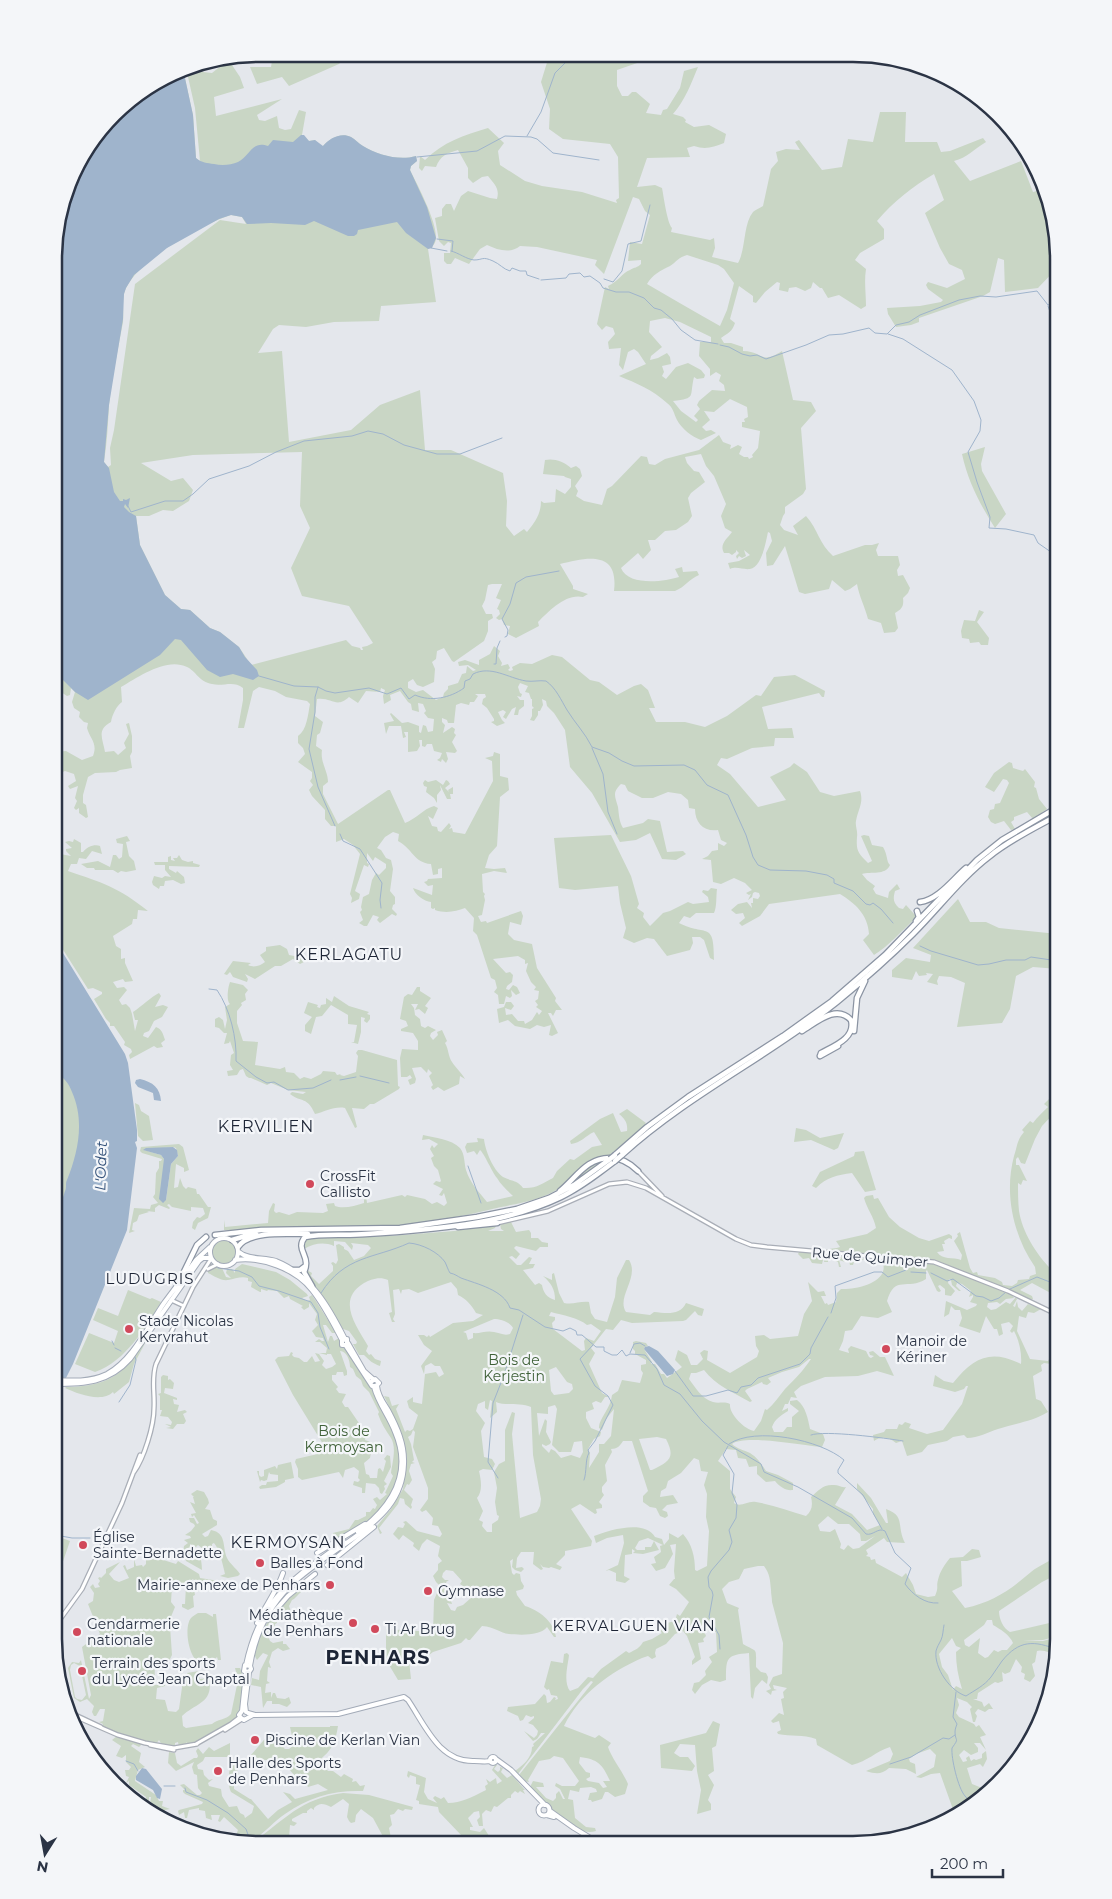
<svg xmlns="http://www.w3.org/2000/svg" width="1112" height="1899" viewBox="0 0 1112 1899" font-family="Montserrat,sans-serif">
	<rect width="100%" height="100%" fill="#e4e7ec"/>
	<path fill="#c9d6c5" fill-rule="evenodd" d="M 273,54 L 340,54 L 343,60 L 339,64 L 289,86 L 282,77 L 257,84 L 250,67 L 271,67 Z
		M 549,56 L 601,56 L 600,63 L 612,56 L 639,56 L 643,61 L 617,70 L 617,86 L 622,96 L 628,96 L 632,92 L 636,92 L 650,104 L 646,113 L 661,115 L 663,110 L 667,109 L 680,88 L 684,71 L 698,67 C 691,84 685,100 673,114 L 683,117 L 686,120 L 685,122 L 694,127 L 709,125 L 726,134 L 724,143 C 713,147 706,150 694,146 L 687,148 L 690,157 L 647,158 L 637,187 L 655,185 L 662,188 C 664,198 667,222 672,228 L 671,232 L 710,240 L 714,238 L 715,248 L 712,257 L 738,263 C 746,249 743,224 753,212 C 755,210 760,208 763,206 L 771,169 L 778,161 L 776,152 L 786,149 L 800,150 L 795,142 L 799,140 L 822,170 L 842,167 L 848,139 L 873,142 L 880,112 L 906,112 L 905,142 L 937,142 L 941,152 L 950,151 L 983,138 L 986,142 C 974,149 967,158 954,161 L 970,181 L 1021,161 L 1033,192 L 1045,189 L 1047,193 L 1054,236 C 1050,245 1054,258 1058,267 L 1038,288 L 1005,292 L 1004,260 L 998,258 L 990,292 L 983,296 L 919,318 L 919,322 L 911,325 L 896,327 L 888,314 L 887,308 L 920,306 L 941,302 L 943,300 L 928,289 L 926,285 L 928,282 L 947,288 L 965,279 L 962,270 L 949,264 L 940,248 L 925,213 L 944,200 L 934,174 C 913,186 893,202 877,221 L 884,229 L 884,239 L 860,253 L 855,260 L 866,269 C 864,282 866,293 866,306 L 861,309 L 839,295 L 828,298 L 822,288 L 820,288 L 813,282 L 811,288 L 805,291 L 796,287 L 789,288 L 788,292 L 779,290 L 780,283 L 777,282 L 765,292 L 756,303 L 753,302 L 753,296 L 739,286 L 730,319 L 735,323 C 732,332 728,333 721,338 L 724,343 L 731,343 L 743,347 L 743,351 C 765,352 760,365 782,351 L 793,400 L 811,402 L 816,411 L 801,428 L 806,489 L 803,494 L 785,507 L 785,513 L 783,516 L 780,525 L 784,530 L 798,535 L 793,526 L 806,516 C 818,529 819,544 833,556 L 865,545 L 872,545 L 879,543 L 876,550 L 878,556 L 898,556 L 900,565 L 897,570 L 898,576 L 903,575 L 910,588 L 908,593 L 903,598 C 904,606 902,609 895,613 L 898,628 L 895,632 L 884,633 L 881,623 L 868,619 C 865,607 859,596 857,584 L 850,589 L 845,591 L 832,580 L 829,589 L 805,594 L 799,592 L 785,546 L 773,565 L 767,566 L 766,553 L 772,541 L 770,533 L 768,532 C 766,541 762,567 750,569 C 743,570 737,566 730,569 L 728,563 L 739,561 L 750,555 L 744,550 L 746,556 L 742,558 L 739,556 L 737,559 L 736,556 L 739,553 L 736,550 L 736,552 L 732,555 L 729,553 L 724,553 C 719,544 727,539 732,532 L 725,528 L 721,516 L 726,504 L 714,476 L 706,466 L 701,454 L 685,457 L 687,463 L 694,471 L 699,472 L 705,482 L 691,493 L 688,498 L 692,516 L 688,522 L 676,530 L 665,531 L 655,540 L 648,540 L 651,550 L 643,559 L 638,553 L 621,568 C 628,586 663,582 679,577 L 675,569 L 682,567 L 683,572 L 697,571 L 699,575 C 689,579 685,587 675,591 L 614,591 C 619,550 587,557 560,564 L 573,586 L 573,589 L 588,594 L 583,597 C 566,593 549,611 538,622 L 539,626 L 516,638 L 508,634 L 510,626 L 504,625 L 502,619 L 499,620 L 496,618 L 500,614 L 499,610 L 497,609 L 501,600 L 496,598 L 502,584 L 492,584 L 488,585 L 485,600 L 482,606 L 486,614 L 492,614 L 493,618 L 488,621 L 488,631 L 484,641 L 454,662 L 452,661 L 444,648 L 437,651 L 436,659 L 432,662 L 435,669 L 434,682 L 423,687 L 417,685 L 413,679 L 408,682 L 408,688 L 416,692 L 423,690 L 436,700 L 443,697 L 444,693 L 448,689 L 448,686 L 458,683 L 462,674 L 466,673 L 467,666 L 473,671 L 476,670 L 468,665 L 459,666 L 458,662 L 465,660 L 479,665 L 479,660 L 490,654 L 494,646 L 500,651 L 498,656 L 502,663 L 501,666 L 508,664 L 510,668 L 508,670 L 510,671 L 513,670 L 512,667 L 520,663 L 532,664 L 552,655 L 562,657 L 590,680 L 599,682 L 617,695 L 634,686 L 641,684 L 648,690 L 655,708 L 649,708 L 656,722 L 685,722 L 705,727 L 727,716 L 756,695 L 761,696 L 774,677 L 795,675 L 825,691 L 824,697 L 822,697 L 819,693 L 762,707 L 768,729 L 792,728 L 794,738 L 775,738 L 774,746 L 752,748 L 727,759 L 721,758 L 717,765 L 730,774 L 758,807 L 786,800 L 770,777 L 790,767 L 794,763 L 807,772 L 820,792 L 834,796 L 860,791 C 864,803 858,809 856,821 C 855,826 858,831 857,837 C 856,851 858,853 868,863 L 872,861 L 861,836 L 864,835 L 869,836 L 872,845 L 883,847 C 888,855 886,861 890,865 C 885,876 871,871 862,874 L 867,880 L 875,886 L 873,889 L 876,894 L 888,898 L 889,892 L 897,884 L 900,889 L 895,891 C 893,899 893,902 899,908 L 903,909 L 906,905 L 916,916 L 915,919 C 901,931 889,946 874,955 L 863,940 L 869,934 C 868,915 855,903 840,894 L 769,904 L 760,916 L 742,926 L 739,923 L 745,918 L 743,913 L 736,914 L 731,910 L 738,904 L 747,902 L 752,908 L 751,903 L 753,903 L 753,898 L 758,899 L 760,896 L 759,893 L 755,892 L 753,893 L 752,897 L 748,900 L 751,894 L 749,895 L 746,893 L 752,890 L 745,883 L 734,878 L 721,884 L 713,882 L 711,860 L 702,859 L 708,856 L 712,851 L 718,850 L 718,843 L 724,846 L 727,843 L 721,840 L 718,830 C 704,832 695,823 695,809 L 689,808 L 688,800 L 681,794 L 668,792 L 653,798 L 642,798 L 628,791 L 625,785 L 621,784 C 612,793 615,796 618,807 C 619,815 619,821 623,828 L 643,823 L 648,819 L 660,821 L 667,852 L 683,851 L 686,854 L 676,860 L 662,859 L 650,833 L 636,840 L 620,842 L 592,793 L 570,767 L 565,730 L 554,713 L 547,706 L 546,701 L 542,699 L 543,705 L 540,711 L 538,711 L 538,715 L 534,721 L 530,720 L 532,716 L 532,709 L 534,708 L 532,706 L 532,699 L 531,699 L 529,693 L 525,692 L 528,686 L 520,683 L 518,687 L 520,693 L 522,694 L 521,697 L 517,696 L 520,700 L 524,700 L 524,706 L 519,710 L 518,715 L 514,715 L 516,707 L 512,709 L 506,719 L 503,717 L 506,712 L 503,710 L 498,712 L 502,720 L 505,723 L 497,726 L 491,722 L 494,721 L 494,719 L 487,708 L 482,704 L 483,699 L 486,697 L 485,694 L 475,694 L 478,696 L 474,702 L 470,702 L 469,705 L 461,703 L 456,705 L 454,723 L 448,723 L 447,720 L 442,718 L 442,722 L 445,725 L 443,733 L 452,727 L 455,729 L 454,733 L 456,735 L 452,742 L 457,751 L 455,753 L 446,752 L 448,759 L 446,763 L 442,759 L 441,762 L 437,760 L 440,758 L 442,753 L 434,751 L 432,744 L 427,744 L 425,747 L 422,746 L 422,740 L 419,740 L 420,746 L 417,751 L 408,752 L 408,732 L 404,732 L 406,737 L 403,738 L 401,726 L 389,726 L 386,734 L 384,723 L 394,721 L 390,714 L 391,713 L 402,723 L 408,722 L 419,726 L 419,732 L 421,733 L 423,725 L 426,726 L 428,732 L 433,731 L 434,719 L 428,718 L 424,713 L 426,711 L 423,704 L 418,703 L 419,712 L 412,710 L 411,704 L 408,702 L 400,691 L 390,695 L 391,700 L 384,704 L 383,696 L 385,690 L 381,688 L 380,692 L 366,691 L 358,703 L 349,697 C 336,709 332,697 317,699 L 315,716 L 323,722 L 320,733 L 317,735 L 316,746 L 322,750 C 320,762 328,771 328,782 L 323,786 L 323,794 L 338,824 L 388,790 L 390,790 L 405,823 C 416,819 423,809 434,806 L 438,808 L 433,819 L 428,816 L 432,826 L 437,827 L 438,831 L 441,832 L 449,823 L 451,826 L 449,829 L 452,828 L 453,832 L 465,834 L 493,781 L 492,761 L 485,758 L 493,756 L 494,752 L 500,754 L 500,776 L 508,778 L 509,790 L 500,797 L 497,846 L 489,855 L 485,868 L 494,869 L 505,868 L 507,873 L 494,871 L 482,874 L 483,892 L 485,894 L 484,896 L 485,900 L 482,915 L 478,916 L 481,922 L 486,921 L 487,923 L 521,911 L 523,916 L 521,925 L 510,922 L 508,934 L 514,940 L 532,944 L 537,968 L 556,998 L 555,1001 L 562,1010 L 556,1010 L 553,1016 L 551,1013 L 548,1013 L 558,1033 L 552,1036 L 549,1035 L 551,1025 L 544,1027 L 537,1025 L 530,1029 L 515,1026 L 508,1020 L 499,1023 L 497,1009 L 504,1007 L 506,1002 L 511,1002 L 514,1006 L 511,1010 L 505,1008 L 506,1015 L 512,1014 L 518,1021 L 524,1021 L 525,1024 L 532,1020 L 537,1012 L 539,1015 L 542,1011 L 536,1007 L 538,1005 L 535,1001 L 538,999 L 539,991 L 534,990 L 536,987 L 531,982 L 526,971 L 528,963 L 525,964 L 525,960 L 518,956 L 493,959 L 506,973 L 510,972 L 513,975 L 512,982 L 507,986 L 506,989 L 509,990 L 513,985 L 517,987 L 520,993 L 516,995 L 511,990 L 512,996 L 510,998 L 506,996 L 504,1004 L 499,1004 L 498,995 L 494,992 L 497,988 L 495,980 L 491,978 L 477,935 L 473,931 L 474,918 L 465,908 C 456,911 447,914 435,910 L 435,908 L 433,909 L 431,908 L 431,902 C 424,901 415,895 413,888 L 432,895 L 433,885 L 428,886 L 424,882 L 427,881 L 428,879 L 442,878 L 442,868 L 438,869 L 438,874 L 433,875 L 431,864 C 414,863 412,848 398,841 L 399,834 L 393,832 L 385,837 L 377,848 L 381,850 L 386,858 L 391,860 L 393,869 L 390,891 L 395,897 L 395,904 L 393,905 L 392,909 L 397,914 L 396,916 L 392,914 L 380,923 L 377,920 L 379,917 L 373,915 L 367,926 L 364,926 L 359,923 L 363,920 L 360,912 L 362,910 L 361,907 L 363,897 L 369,894 L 372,880 L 376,873 L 379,875 L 386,868 L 386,864 L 375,857 L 373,861 L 367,853 L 367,863 L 369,864 L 368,867 L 364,865 L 355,891 L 360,894 L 359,899 L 351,903 L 352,898 L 350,894 L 360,854 L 353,845 L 344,839 L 336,842 L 336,826 L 331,826 L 325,819 L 325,810 L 312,796 L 309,790 L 313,785 L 310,781 L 312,778 L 312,772 L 298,762 L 305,754 L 303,748 L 298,743 L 298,736 C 307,730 308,714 310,704 L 307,701 L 286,697 L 275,691 L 259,687 L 253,691 L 244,728 L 238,728 L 243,700 L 243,688 C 233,680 223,687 212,684 C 199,682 196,671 187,667 C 166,657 139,677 121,687 L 122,702 C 117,705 112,715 111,722 C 96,730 103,739 105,752 L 114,751 L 118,755 L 126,748 L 124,743 L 129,734 L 126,724 L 129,723 L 132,736 L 132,752 L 130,756 L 132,768 L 120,770 L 116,772 L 95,773 L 88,777 L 83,795 L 83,803 L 86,805 L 88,817 L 86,818 L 79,813 L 79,808 L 76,810 L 74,808 L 77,801 L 75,798 L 78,786 L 70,789 L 68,786 L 76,781 L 74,774 L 65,771 L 55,775 L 55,752 L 66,751 L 82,760 L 93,756 C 98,743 90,739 87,728 L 88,723 L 84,722 L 79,717 L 80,712 L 74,708 L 72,702 L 75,692 L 71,688 L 70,695 L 67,696 L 55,688 L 55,233 L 181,69 L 183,69 L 193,115 L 196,158 L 200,161 L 195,108 L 186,68 L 198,66 L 203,72 L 212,73 L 222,65 L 232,65 L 240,77 L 244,88 L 214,97 L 216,116 L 282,99 L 257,115 L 259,120 L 265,121 L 277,116 L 279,128 L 285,130 L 291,129 L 299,110 L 306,112 L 302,135 L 309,141 L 315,140 L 320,146 L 323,146 C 329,139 341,132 351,137 C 355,139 359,144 363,146 C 378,155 399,161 416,156 L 417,161 L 411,166 L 410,170 C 418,186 436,220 436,237 C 436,243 433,247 428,249 L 436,302 L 381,306 L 379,321 L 334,322 L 306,327 L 279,325 L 273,329 L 258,353 L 282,351 L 289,442 L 351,430 L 380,405 L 420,390 L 425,450 L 451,450 L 503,473 L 507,501 L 506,526 L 514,536 L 524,529 L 527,532 C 535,522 541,514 541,501 L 544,503 L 555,502 L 556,489 L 565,494 L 571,487 L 571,479 L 565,477 L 564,476 L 543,474 L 545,460 C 553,458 564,461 571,468 L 576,466 L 580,469 L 582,476 L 575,486 L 578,491 L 576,496 L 584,501 L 602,505 L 607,489 L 612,486 L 641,456 L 647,457 L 649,464 L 655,465 L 665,459 L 699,450 L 719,435 L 723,442 L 731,445 L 730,449 L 738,445 L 742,447 L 739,454 L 744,457 L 748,457 L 749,459 L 753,457 L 752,455 L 758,448 L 760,431 L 742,427 L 742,422 L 745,422 L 744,419 L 748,417 L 747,407 L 730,399 L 714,412 L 704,411 L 710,420 L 702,427 L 706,431 L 711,430 L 716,433 L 701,440 C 692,437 681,428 677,420 C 674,414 673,407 667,403 C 653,390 636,383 619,376 L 646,364 L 638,352 L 634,349 L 628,352 L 623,370 L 619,365 L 621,348 L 609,349 L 608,342 L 615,334 L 613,328 L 606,326 L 602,330 L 597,324 L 605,287 L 609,289 L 608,286 C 619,281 622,273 630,270 C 635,267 637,268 641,264 L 641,260 L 628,261 L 630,242 L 642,244 L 650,215 L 645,211 L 639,199 L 633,197 L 604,274 L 595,265 L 597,260 L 537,247 L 520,246 C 510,254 498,250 487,245 L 480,249 L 469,264 L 455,258 L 451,264 L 447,264 L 444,261 L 444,253 L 450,253 L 451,243 L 448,242 L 444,246 L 439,241 L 435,218 L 442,216 L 442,209 L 446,204 L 451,204 L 454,211 L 461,196 L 468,191 L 490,198 L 497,199 C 500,188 494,184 488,176 L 482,177 L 473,183 L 468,178 L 468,168 L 458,150 C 447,153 440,156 436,167 L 425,166 L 422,171 L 419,168 L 420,156 L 425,160 C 443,142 464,135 488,128 L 504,143 L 498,151 L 500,165 L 525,181 L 542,186 L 582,192 L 617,203 L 616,200 L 619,198 L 618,157 L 610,144 L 563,139 L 549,129 L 550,109 L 541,82 ZM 231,215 L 242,217 L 246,224 L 220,220 L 135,284 L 114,430 L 110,448 L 111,465 L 108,467 L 104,462 C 107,443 108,424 109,405 C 112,377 118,349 123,322 C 124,311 121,298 126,288 C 141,258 200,225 231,215 ZM 687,255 L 718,265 L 724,269 L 734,283 L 727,310 L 720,326 C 695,312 671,298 647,284 C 653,274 660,271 670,266 C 676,262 679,257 687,255 ZM 665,318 L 680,322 L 711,337 L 711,342 L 700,342 L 699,356 L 710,369 L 710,376 L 716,372 L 721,375 L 719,381 L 724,385 L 725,391 L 712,390 L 699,401 L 697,405 L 700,409 L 694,416 L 698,420 L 696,422 L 681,411 L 673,401 C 697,398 689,397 694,377 L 697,379 L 704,378 L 705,375 L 701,370 L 688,363 L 676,367 L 666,379 L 662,376 L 664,372 L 662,366 L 671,364 L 670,357 L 667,353 L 658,358 L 650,360 L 651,356 L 662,347 L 649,332 L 650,321 ZM 302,452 L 300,506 L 310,528 L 291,568 L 302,596 L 349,606 L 373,643 L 367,646 L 362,647 L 363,650 L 361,650 L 360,648 L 352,646 L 346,640 L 251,665 L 239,647 L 220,632 L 210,628 L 190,610 L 181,609 L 165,595 L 140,545 L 136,516 L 149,516 L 163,510 L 173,511 L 189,501 L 193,490 L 183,478 L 171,481 L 141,463 L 193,455 Z
		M 985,447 L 981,464 L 982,471 L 1006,514 L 995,528 C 980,504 968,482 962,454 Z
		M 979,610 L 984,612 L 977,622 L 989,638 L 988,645 L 981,645 L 979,642 L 970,643 L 969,639 L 962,638 L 961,631 L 964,620 L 975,621 Z
		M 1009,762 L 1012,763 L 1013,768 L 1023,771 L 1025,769 L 1035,782 L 1034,787 L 1036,788 L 1039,799 L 1047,809 L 1033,819 L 1027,812 L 1014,817 L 1014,820 L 1011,822 L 1015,829 L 1011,830 L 1004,821 L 995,824 L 991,822 L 988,817 L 990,810 L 994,809 L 995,804 L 1000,803 L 1009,783 L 1007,780 L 1003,779 L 994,792 L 985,787 L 994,773 Z
		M 425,780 L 428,782 L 436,780 L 443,785 L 446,780 L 448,781 L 450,784 L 445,788 L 449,792 L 448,790 L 453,787 L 453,794 L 450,794 L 451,799 L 447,799 L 440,785 L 441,790 L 437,795 L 437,803 L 434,798 L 426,792 L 427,787 L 424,786 L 423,783 Z
		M 611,835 L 631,876 L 639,904 L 637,908 L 644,913 L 643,917 L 650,926 L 663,913 L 670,911 L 688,902 L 693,904 L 709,902 L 708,897 L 702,892 L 703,890 L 708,891 L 711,888 L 717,889 C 716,896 717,907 714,913 L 696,913 L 690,918 L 684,916 L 679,923 C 707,937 714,920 714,960 L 710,958 L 704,940 L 700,937 L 692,937 L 693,943 L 690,950 L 667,956 L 654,939 L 647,938 L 634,943 L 623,938 L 626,928 L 620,903 L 618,886 L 575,890 L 559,888 L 554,838 Z
		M 127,836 L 130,841 L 126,842 L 129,856 L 134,861 L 136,870 L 126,872 L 121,871 L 118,873 L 113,870 L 95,870 L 94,868 L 87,868 L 81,864 L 98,861 L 110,867 L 113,855 L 116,855 L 119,859 L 122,857 L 123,844 L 117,843 L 116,839 Z
		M 74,839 L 81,843 L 81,852 L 83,852 C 87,847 94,844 100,846 L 102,854 L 92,851 L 86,859 L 79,858 L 77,864 L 71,864 L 68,871 C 103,883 118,887 148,911 L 138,910 L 137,919 L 133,919 L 132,924 L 113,936 L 116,946 L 121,949 L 121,959 L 125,958 L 125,963 L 133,981 L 125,982 L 123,979 L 113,982 L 117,988 L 124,987 L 127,990 L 119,1000 L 122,1005 L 126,1004 L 130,1008 L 132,1014 L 135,1031 L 138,1020 L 135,1020 L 133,1012 C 142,1006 151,997 159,993 L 161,996 L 155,1007 L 163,1005 L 168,1007 L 162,1017 L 154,1021 L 149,1031 L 144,1033 L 143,1036 L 148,1038 L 156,1027 C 162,1029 163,1034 165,1040 L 161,1043 L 163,1047 L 157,1048 L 154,1046 L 130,1059 L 129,1055 L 132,1052 L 131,1049 L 124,1045 L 125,1042 L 114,1026 L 110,1026 L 110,1023 L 106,1019 L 94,999 L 102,994 L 102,992 L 93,988 L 88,989 L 55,937 L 55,848 L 58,849 L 60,854 L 71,856 L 66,851 L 66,849 L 72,848 L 65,842 L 69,841 L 73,842 Z
		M 179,855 L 182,860 L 188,862 L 193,861 L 193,863 L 200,865 L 199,867 L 169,866 L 169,869 L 176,873 L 177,871 L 184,877 L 185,883 L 181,884 L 173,880 L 165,881 L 164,886 L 160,886 L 159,889 L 153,885 L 152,882 L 154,876 L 162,878 L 165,876 L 171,877 L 165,870 L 165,865 L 155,865 L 154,862 L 168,862 L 168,857 L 171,856 L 171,860 L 175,861 L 173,858 L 177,858 Z
		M 958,899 L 970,922 L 986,922 L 999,928 L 1058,934 L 1058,969 L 1033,967 L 1016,976 L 1010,1009 L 1002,1023 L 957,1027 L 965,983 L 951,977 L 939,976 L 937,981 L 938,985 L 927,982 L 933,974 L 926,973 L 927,975 L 919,976 L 916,971 L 912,980 L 892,977 L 892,970 L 906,958 L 930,962 L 931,955 L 913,948 Z
		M 280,945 L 287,949 L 289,955 L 310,959 L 300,964 L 293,959 L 281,966 L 275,966 L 255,979 L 245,974 L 248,979 L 247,982 L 233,977 L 230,972 L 227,975 L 224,974 L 233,961 L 251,963 L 248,965 C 254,968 260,966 265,962 L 260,955 L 266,951 L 266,947 Z
		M 230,982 L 243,985 L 248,990 L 245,994 L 246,1000 L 241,1003 L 242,1005 L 237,1011 L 237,1023 L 243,1041 L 258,1042 L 255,1065 L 280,1069 L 285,1067 L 286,1072 L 294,1073 L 300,1079 L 304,1077 L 311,1079 L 321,1074 L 323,1071 L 335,1072 L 337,1075 L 341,1074 L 340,1075 L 344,1076 L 356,1072 L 358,1056 L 356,1053 L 358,1050 L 362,1050 L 397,1060 L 398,1086 L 400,1087 L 399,1089 L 374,1104 L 370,1104 L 364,1109 L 352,1108 L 357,1127 L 355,1128 L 345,1108 C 334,1106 325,1112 315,1114 C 307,1096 302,1103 290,1094 L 292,1092 L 303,1094 L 306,1092 L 288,1090 L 271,1083 L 267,1085 L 251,1078 L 249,1078 L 246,1076 L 243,1069 L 240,1070 L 237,1075 L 228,1076 L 227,1071 L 233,1070 L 230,1065 L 231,1055 L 234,1053 L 230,1041 L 229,1043 L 224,1044 L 227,1033 L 224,1033 L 219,1028 L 215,1027 L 215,1019 L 219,1017 L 223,1020 L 225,1029 L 227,1020 L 225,1007 L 230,1004 C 226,1001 228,987 230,982 Z
		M 55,984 L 94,1038 L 54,1341 Z
		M 417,987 L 420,987 L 420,991 L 431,998 L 425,1006 L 428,1008 L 425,1014 L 419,1009 L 415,1010 L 418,1004 L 411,1004 L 414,1008 L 415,1015 L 420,1019 L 421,1026 L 425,1028 L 428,1026 L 436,1030 L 431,1033 L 430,1036 L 433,1040 L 438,1035 L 437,1032 L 442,1030 L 447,1041 L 445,1043 C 449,1050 448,1056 452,1062 C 456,1068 461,1072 465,1079 L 460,1076 L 459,1084 L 444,1091 L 438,1087 L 433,1090 L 431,1087 L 433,1085 L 429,1076 L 432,1073 L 428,1069 L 427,1073 L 421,1067 L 412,1068 L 416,1079 L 415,1083 L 410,1085 L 408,1080 L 412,1078 L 410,1075 L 407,1077 L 401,1077 L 400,1058 L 402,1049 L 418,1050 L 418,1041 L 413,1033 L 401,1031 L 401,1029 L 408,1026 L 406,1021 L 400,1019 L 404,997 L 408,994 L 412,995 Z
		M 334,996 L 349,1006 L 369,1012 L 367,1014 L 370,1015 L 370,1019 L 367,1023 L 364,1021 L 365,1018 L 361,1017 L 361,1032 L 358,1044 L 351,1042 L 354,1042 L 357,1025 L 348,1024 L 348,1015 L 331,1005 L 322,1016 L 316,1017 L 311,1034 L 305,1031 L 305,1025 L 312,1017 L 304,1013 L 308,1002 L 318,1005 L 317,1007 L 320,1008 L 321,1005 L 326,1004 L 326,998 L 332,1002 Z
		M 1058,1094 L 1058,1109 L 1042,1126 L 1035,1139 L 1025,1164 L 1021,1163 L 1018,1157 L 1016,1159 L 1016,1165 L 1019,1165 L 1027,1181 L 1023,1180 L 1021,1185 L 1018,1183 C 1018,1192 1018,1202 1019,1211 C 1022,1231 1036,1254 1050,1268 L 1058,1266 L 1058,1297 L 1032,1283 L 1020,1290 L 1032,1296 L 1033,1299 L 1031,1300 L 1001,1287 L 999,1290 L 1012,1295 L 1014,1298 L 1006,1299 L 1000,1304 L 997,1302 L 988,1303 L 987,1307 L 991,1310 L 996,1309 L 1006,1302 L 1010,1304 L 1016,1297 L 1017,1299 L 1013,1306 L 1015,1307 L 1017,1301 L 1018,1307 L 1022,1311 L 1028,1304 L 1041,1309 L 1034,1313 L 1028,1312 L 1026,1318 L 1019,1316 L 1017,1331 L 1030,1359 L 1048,1361 L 1056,1347 L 1058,1347 L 1056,1362 L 1058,1365 L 1044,1363 L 1041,1365 L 1042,1371 L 1033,1376 L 1036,1399 L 1041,1401 L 1048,1412 C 1031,1422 1016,1423 998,1429 C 988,1432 978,1438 967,1438 L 964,1435 L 953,1437 L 947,1441 L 928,1445 L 922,1452 L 907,1456 L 902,1441 L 896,1443 C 889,1437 881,1436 874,1441 L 873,1435 L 884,1432 L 886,1429 L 897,1429 L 899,1424 L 902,1425 L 905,1422 L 911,1424 L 909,1428 L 927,1434 L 943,1430 L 962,1404 L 968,1386 L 966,1386 L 964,1389 L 955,1392 L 933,1386 L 935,1375 L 944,1381 L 953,1383 C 974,1357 991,1349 1021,1364 C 1022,1353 1019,1340 1014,1331 L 1012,1333 L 1010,1331 L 1013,1326 L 1009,1322 L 1001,1324 L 1003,1334 L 999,1336 L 997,1329 L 994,1329 L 986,1316 L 980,1333 L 959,1326 L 962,1318 L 960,1310 L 955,1310 L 951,1306 L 949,1314 L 944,1317 L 946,1301 L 967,1310 L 976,1306 L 977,1304 L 970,1302 L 973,1297 L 973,1295 L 969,1297 L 971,1291 L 962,1284 L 957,1283 L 956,1286 L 961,1291 L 959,1291 L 952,1285 L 951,1280 L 949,1279 L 948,1283 L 955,1291 L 951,1296 L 945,1295 L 945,1289 L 940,1285 L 938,1286 L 941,1291 L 939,1292 L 937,1291 L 927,1270 L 926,1271 L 926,1279 C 907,1291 895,1274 887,1301 L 892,1312 L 878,1318 L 861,1316 L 852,1330 L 845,1331 L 843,1341 L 839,1350 L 849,1353 L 848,1349 L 851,1346 L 866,1351 L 869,1357 L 871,1358 L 874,1356 L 870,1355 L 869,1352 L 873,1351 L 880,1357 L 885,1357 L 894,1376 L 877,1371 L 858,1376 L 825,1377 L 801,1386 L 794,1392 L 797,1398 L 791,1397 L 788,1404 L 785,1404 L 782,1411 L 788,1408 L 788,1411 C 780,1416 775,1419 772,1427 L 774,1432 L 783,1432 L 787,1427 L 792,1427 L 792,1417 L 799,1411 L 790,1404 L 790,1401 L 797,1400 C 806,1407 808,1419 810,1429 L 823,1434 L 825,1440 L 822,1447 C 803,1446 745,1434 732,1444 C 737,1449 744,1450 750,1453 C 758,1458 762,1465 766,1471 L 778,1475 L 793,1483 L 793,1490 C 786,1491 780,1487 775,1481 L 766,1482 L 757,1474 L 757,1466 L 749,1467 L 746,1459 L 738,1458 L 736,1450 L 726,1449 L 718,1461 L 730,1471 L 730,1489 L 736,1497 L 734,1503 C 741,1508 748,1500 756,1502 C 773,1505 790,1511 806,1516 C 812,1511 813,1505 811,1497 C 818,1491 823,1484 834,1485 C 839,1485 841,1488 846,1487 L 835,1505 L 852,1514 L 867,1530 L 880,1525 L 873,1514 L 873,1509 L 857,1489 L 857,1483 L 871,1498 L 886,1523 L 888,1523 L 886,1509 C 906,1516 896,1526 905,1543 L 887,1542 L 884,1538 L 866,1550 L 868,1554 L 866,1556 L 870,1557 L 871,1560 L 875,1559 L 876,1563 L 902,1577 L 906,1573 L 913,1585 L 916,1594 L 928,1597 L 935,1596 C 939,1587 936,1587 938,1580 C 940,1571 945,1564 950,1558 L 963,1557 L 972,1549 L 979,1550 L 981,1557 L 967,1561 L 961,1561 L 962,1586 L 952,1591 L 965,1608 C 993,1602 1010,1590 1031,1572 C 1039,1565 1050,1562 1058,1555 L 1058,1574 L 1042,1582 L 999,1611 C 999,1619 1003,1628 1010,1632 L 1058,1621 L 1058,1636 L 1043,1640 L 1023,1640 L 1043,1641 L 1058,1637 L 1057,1657 C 1053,1653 1042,1649 1037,1651 L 1035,1662 L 1032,1664 L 1035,1676 L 1030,1682 L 1024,1679 L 1025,1674 L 1021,1672 L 1022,1667 L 1016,1659 L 1010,1672 L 1005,1674 L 1002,1672 L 1003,1681 L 998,1683 L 995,1682 L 978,1693 L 977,1699 L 973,1699 L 982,1702 L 984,1707 L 989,1703 L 993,1709 L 989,1709 L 985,1712 L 978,1709 L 975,1713 L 977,1716 L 975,1722 L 973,1722 L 970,1709 L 972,1707 L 967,1702 L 957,1698 L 959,1705 L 956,1713 L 959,1717 L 974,1724 L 976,1727 L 979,1725 L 986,1735 L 980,1737 L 986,1750 L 980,1743 L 974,1743 L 978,1748 L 978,1752 L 971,1755 L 964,1750 L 959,1755 L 963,1762 L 967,1761 L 966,1758 L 969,1756 L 971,1761 L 974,1759 L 976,1760 L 982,1758 L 982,1754 L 986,1751 L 987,1759 L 983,1767 L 980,1764 L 967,1768 L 972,1784 L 982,1788 L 985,1795 L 977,1803 L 966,1801 L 965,1809 L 955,1815 L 940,1773 L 931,1774 L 921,1778 L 916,1777 L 934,1767 L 936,1755 L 930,1749 L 916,1754 L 909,1759 L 910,1762 L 915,1764 L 916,1774 L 906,1769 L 889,1768 C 881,1775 876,1774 866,1771 L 890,1761 L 893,1754 L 890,1747 C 875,1752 868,1761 852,1765 L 817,1745 L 816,1739 C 803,1734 791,1737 778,1734 L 777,1732 L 781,1730 L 779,1721 L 773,1723 L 771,1721 L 779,1713 L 784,1715 L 781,1699 L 784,1698 L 783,1692 L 787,1688 L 773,1685 L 774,1689 L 777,1690 L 772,1691 L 771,1695 L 766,1691 L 771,1689 L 769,1685 L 773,1677 L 782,1674 L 783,1643 L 772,1602 C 772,1597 771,1595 771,1590 C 770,1580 770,1574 764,1566 L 758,1566 L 744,1569 L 739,1579 L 729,1582 L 722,1589 L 727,1603 L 739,1608 L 738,1610 L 743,1644 C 758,1653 756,1646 756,1667 L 761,1672 L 766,1673 L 768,1677 L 767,1684 L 762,1680 L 755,1688 L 753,1699 L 751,1697 L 749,1653 C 726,1655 726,1658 726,1680 L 720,1682 L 711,1680 L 702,1685 L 695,1694 L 692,1690 L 694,1683 L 699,1682 L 706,1675 L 705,1671 L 712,1662 L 709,1657 L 717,1652 L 716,1632 L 712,1632 L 708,1629 L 704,1631 L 706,1636 L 703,1639 L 704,1642 L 698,1643 L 701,1659 L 692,1665 L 692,1661 L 695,1657 L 687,1636 L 683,1631 L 675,1634 L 666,1644 L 656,1649 L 655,1653 L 656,1657 L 652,1659 L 648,1656 L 642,1658 C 610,1672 580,1694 564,1726 L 595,1738 L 599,1735 L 611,1743 L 608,1747 C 611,1757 623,1772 628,1784 L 625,1794 L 615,1797 L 608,1792 L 605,1792 L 602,1799 L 592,1802 L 591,1800 L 588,1800 L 590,1793 L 597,1792 L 596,1789 L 591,1787 L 580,1788 L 579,1792 L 570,1790 L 568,1799 L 573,1800 L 575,1818 L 586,1827 L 595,1828 L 596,1831 C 572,1838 544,1803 530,1787 L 533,1781 L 543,1783 L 544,1787 L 536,1787 L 546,1798 L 553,1801 L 556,1798 L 556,1794 L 559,1791 L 563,1799 L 565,1799 L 560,1789 L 555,1786 L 556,1783 L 562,1786 L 575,1786 L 579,1781 L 563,1758 L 554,1756 L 550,1759 L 539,1761 L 528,1780 L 529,1782 L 523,1781 L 519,1775 L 593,1682 L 591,1681 L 583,1689 L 518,1774 L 515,1771 C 523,1765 532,1758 532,1747 L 534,1746 L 533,1744 L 545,1733 L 541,1733 L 537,1739 L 533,1741 L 524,1731 L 534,1738 L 537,1735 L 538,1731 L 533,1725 L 528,1723 L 534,1718 L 534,1716 L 531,1717 L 526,1715 L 523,1720 L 520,1721 L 518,1716 L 507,1711 L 508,1707 L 535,1704 L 544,1694 L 546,1696 L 547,1703 L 550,1702 L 554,1697 L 556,1698 L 555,1700 L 558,1699 L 557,1696 L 551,1695 L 549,1689 L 547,1690 L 544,1687 L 551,1661 L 563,1663 L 564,1654 L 567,1653 L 569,1655 C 568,1665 563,1682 570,1691 L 578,1688 L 588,1677 L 593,1678 L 601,1669 L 626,1651 L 629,1653 C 635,1650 640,1648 643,1642 L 652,1639 L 662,1633 L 657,1628 L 658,1627 L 666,1629 L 667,1623 L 675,1621 L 677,1614 L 680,1616 L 689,1602 L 676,1589 L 669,1585 L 674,1579 L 675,1579 L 674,1571 L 676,1544 L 670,1545 L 673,1554 L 665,1568 L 656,1571 L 651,1564 L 656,1563 L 654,1557 L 661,1552 L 660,1546 L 663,1545 L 648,1538 L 639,1541 L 635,1548 L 637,1550 L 645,1550 L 645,1547 L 651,1547 L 654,1541 L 659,1550 L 643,1554 L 633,1553 L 635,1551 L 632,1549 L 632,1554 L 625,1555 L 624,1576 L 630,1579 L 625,1583 L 616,1581 L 616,1573 L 609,1570 L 605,1571 L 618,1565 L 624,1543 L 623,1535 L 607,1538 L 596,1543 L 594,1536 C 609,1530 645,1519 655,1537 L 662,1539 L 664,1545 L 669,1539 L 669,1533 L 678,1538 L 683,1534 C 692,1544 695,1557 695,1570 L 697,1571 L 707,1566 L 709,1531 L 706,1517 L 707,1494 L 704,1485 L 708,1472 L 701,1471 L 699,1460 L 694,1458 L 681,1473 L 668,1481 L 666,1488 L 661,1491 L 660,1497 L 673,1495 L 678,1503 L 667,1505 L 662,1510 L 667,1512 L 668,1516 L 665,1518 L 660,1516 L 656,1508 L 650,1507 L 643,1502 L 643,1496 L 648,1491 L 632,1441 L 623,1441 C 620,1446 617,1449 611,1449 L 612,1452 L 605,1465 L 607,1481 L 602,1487 L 602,1492 L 604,1495 L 599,1502 L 602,1505 L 602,1508 L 596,1509 L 597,1513 L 595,1514 L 580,1504 L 571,1509 L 592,1541 L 591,1546 L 565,1551 L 565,1555 L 556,1564 L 562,1567 L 560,1570 L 551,1567 L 549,1568 L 543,1567 L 540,1564 L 543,1569 L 541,1570 L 533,1564 L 534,1552 L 521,1552 L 517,1558 L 516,1568 L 522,1567 L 524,1569 L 521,1572 L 515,1570 L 512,1567 L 513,1559 L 510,1561 L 512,1573 L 514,1575 L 516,1573 L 520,1574 L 521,1581 L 524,1586 L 523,1589 L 516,1591 L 517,1595 L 525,1606 C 538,1610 554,1621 556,1637 L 554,1637 L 547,1627 C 541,1636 520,1635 509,1634 C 500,1633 495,1627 482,1626 L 470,1640 L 468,1640 L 466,1638 L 461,1643 L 433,1652 L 422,1660 L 409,1660 L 411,1679 L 398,1680 L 386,1660 L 386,1629 L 433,1632 L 434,1600 L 440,1586 L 436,1582 L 433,1576 L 438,1570 L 438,1564 L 442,1561 L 438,1556 L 440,1546 L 427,1539 L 422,1544 L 419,1551 L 413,1546 L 414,1543 L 403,1535 L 399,1540 L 393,1534 L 398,1527 L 403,1528 L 405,1524 L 403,1522 L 406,1521 L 417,1531 L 440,1537 L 442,1534 L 438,1526 L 432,1525 L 433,1518 L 426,1510 L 422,1512 L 420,1510 L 428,1499 L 428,1488 L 413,1447 L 415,1432 L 413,1430 L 411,1435 L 408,1437 L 411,1444 L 414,1460 L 412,1462 L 415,1463 L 411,1464 L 409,1471 L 412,1480 L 409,1485 L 407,1484 L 404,1490 L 413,1499 L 411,1505 L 412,1507 L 411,1509 L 405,1504 L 404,1499 L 400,1498 L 398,1504 L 379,1528 L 382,1533 L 380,1534 L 377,1526 L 391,1509 L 403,1489 L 407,1458 L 400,1429 L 384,1396 L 389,1397 L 392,1406 L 399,1404 L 396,1409 L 405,1432 L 407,1430 L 410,1431 L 413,1429 L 418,1415 L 409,1408 L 407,1401 L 413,1397 L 413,1402 L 422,1404 L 425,1374 L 436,1372 L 439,1377 L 444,1374 L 440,1366 L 435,1366 L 431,1363 L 425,1366 L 424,1374 L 421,1366 L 432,1351 L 424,1345 L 418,1335 L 424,1335 L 427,1337 L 429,1335 L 430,1337 L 453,1323 L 473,1321 L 483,1315 L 476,1313 C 471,1304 466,1299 458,1295 L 457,1289 L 451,1282 L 418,1293 L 409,1289 L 402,1290 L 401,1294 L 399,1289 L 393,1290 L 395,1314 L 393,1319 L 395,1322 L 392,1322 L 389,1313 L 392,1312 L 388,1280 C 379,1276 370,1280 364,1283 C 336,1300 356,1325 368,1346 L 366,1351 L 369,1355 L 371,1354 L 375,1359 L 381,1361 L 380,1366 C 372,1363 370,1361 364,1355 L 359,1355 L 353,1344 L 356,1344 L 357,1342 L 349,1331 L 343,1329 L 306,1274 L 307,1270 L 312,1273 L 311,1276 L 319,1284 L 333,1271 L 333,1266 L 331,1263 L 333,1262 L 336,1264 L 338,1260 L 336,1245 L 339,1244 L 344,1247 L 344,1249 L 348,1251 L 354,1260 L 364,1256 L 371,1248 L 368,1245 L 351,1243 L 353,1246 L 352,1250 L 345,1242 L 334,1241 L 334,1246 C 324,1242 315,1243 304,1249 L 304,1239 L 306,1237 L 390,1236 L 454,1231 L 494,1225 L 496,1226 L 495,1228 L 488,1231 L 504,1231 L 501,1229 L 500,1224 L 511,1222 L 516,1232 L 529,1230 L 531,1233 L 531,1238 L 538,1238 L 542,1242 L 548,1243 L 548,1247 L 540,1247 L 536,1251 L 516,1246 L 514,1248 L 520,1254 L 516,1259 L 512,1256 L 509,1257 L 517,1265 L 521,1265 L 529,1257 L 532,1258 L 529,1264 L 535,1264 L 533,1268 L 523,1270 L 535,1285 L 539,1283 L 542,1285 C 543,1292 547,1298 555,1300 C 555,1289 551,1283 543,1276 L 552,1280 L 552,1274 L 554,1273 L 559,1293 L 564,1303 C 573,1305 580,1301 589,1302 L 591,1313 L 595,1319 L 607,1322 L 615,1297 L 617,1278 L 626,1260 L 629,1260 C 640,1277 616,1297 626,1312 L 650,1315 L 654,1312 C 666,1313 680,1316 686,1303 L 704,1309 L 702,1316 L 698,1315 L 695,1311 L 686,1320 L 683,1321 L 632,1323 L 621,1320 L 613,1330 L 606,1329 L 591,1348 L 595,1353 L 589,1364 L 602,1393 L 609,1397 L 605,1397 L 601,1403 L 596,1401 L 592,1403 L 594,1409 L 586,1412 L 586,1418 L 591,1428 L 601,1432 L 600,1436 L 594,1439 L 588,1449 L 590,1453 L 589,1468 L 599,1452 L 599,1444 L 604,1444 L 611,1436 L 614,1409 L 606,1419 L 602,1430 L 599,1428 C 598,1420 611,1408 612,1395 L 618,1391 L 622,1380 L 640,1383 L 643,1373 L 641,1370 L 641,1365 L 646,1364 L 646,1360 L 635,1354 L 635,1351 L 633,1349 L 633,1342 L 636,1341 L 646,1343 L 648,1346 L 645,1347 L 644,1349 L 652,1362 L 651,1364 L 655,1364 L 661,1374 L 664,1374 L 667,1378 L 682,1367 L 675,1360 L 678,1350 L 687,1355 L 691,1365 L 697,1365 L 703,1359 L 700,1353 L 704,1350 L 708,1351 L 707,1360 L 730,1373 L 757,1357 L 759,1351 L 756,1346 L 755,1336 L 764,1335 L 770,1339 L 798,1336 L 804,1314 L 812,1301 L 808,1282 L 818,1292 L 824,1291 L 826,1296 L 821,1296 L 825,1304 L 827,1303 L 828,1305 L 836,1302 L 837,1293 L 841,1289 C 854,1290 889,1283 883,1263 L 866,1259 L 860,1261 L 855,1259 L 853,1265 L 850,1265 L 849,1261 L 845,1262 L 839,1260 L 841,1267 L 839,1267 L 838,1262 L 828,1258 L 828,1262 L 824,1262 L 825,1258 L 821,1256 L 823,1260 L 822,1264 L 812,1263 L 809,1258 L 803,1259 L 798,1254 L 799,1252 L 818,1254 L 817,1250 L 823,1248 L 825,1250 C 830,1248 836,1249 840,1247 L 836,1241 L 867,1234 L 876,1228 C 874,1217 867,1209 864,1198 L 866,1196 L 873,1195 L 874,1199 L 878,1198 L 889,1217 L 900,1227 L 919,1238 L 929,1241 L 949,1234 L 952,1236 L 952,1239 L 949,1238 L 944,1241 L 945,1244 L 942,1244 L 944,1251 L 937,1252 C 942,1260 953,1257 961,1260 L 962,1255 L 954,1241 L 958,1236 L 957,1234 L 960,1232 L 970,1268 L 973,1273 L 977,1272 L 978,1275 L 995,1278 L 1002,1282 L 1003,1285 L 1012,1286 L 1017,1283 L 1018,1280 L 1029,1279 L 1030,1276 L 1036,1274 L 1035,1267 C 1013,1235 1004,1194 1014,1156 C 1017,1147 1017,1140 1024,1132 L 1022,1130 L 1030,1121 L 1033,1123 C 1037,1117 1043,1112 1048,1107 L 1044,1104 L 1050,1098 ZM 551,1312 C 562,1315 579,1318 587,1325 L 591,1324 L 601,1331 L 594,1341 L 586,1338 L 584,1341 L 585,1350 L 582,1351 L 553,1329 L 552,1323 L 555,1320 L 555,1317 L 549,1316 ZM 494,1319 C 500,1319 510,1322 513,1328 L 510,1334 C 504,1336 500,1333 494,1332 C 486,1330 480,1334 473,1333 L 473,1338 L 468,1340 L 466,1333 L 463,1332 ZM 809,1359 L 811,1359 C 803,1371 795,1379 785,1389 C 779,1396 774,1404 767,1410 L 765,1409 L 761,1421 L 754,1431 C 744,1429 729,1414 730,1404 C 724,1401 719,1404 713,1402 C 702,1399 695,1387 689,1379 L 691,1373 L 696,1373 L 704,1370 C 716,1386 733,1392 750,1402 L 752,1401 L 745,1391 L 747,1389 L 762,1382 L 763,1384 L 767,1385 L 771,1382 L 768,1378 L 782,1372 L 799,1367 ZM 556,1367 L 567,1382 L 572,1384 L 573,1389 L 569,1393 L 554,1395 L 551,1391 L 549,1370 ZM 490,1400 L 492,1401 L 490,1418 L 497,1412 L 496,1402 C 503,1406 519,1402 531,1407 L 533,1455 L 541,1499 L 540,1506 L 537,1512 L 520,1518 L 512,1434 L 515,1413 L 512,1412 L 505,1430 L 505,1461 L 499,1464 L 494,1472 L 497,1488 L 495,1502 L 497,1515 L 499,1516 L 498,1520 L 492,1524 L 492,1532 L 487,1532 L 482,1526 L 483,1522 L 479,1520 L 483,1511 L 477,1498 C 483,1491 481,1480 479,1471 L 483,1469 L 492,1470 L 495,1464 L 492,1459 L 484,1457 L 481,1431 L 485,1423 L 476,1411 L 478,1404 L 485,1401 L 485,1408 L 488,1410 ZM 555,1405 L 557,1409 L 552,1445 L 559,1452 L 571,1452 L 574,1442 L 582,1441 L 583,1452 L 580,1458 L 571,1455 L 561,1458 L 555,1451 L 551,1449 L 549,1453 L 542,1446 L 542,1444 L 546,1446 L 550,1444 L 551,1442 L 546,1432 L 547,1421 L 545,1419 L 539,1436 L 537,1413 L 548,1414 L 548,1407 ZM 657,1437 L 666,1439 C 676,1458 669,1462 652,1470 L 650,1470 L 639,1439 ZM 828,1516 L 838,1524 L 849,1524 L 860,1534 L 861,1541 L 866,1541 L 875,1536 L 859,1548 L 853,1549 L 848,1545 L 844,1550 L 840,1548 L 841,1544 L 835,1529 L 830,1532 L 820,1531 L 818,1525 ZM 446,1570 L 453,1571 L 462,1581 L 460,1584 L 471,1592 L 476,1587 L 481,1593 L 481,1597 L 476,1598 L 472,1597 L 463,1605 L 457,1607 L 455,1611 L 451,1610 L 447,1603 L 452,1604 L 451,1601 L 448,1598 L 451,1593 L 446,1582 L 449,1580 L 445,1580 L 442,1577 L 443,1573 ZM 987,1620 L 992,1620 L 993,1625 C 1000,1629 1010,1635 1013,1643 L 1007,1650 L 1002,1650 L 998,1652 L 994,1650 L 988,1657 L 985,1658 L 978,1653 L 980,1638 L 969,1647 L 965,1645 L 964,1640 L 984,1625 ZM 952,1638 L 956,1646 L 961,1648 L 956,1652 C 956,1665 958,1676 962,1689 L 956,1686 L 953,1690 L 948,1675 L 942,1667 L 939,1654 ZM 580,1757 C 598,1759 603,1765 610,1781 L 603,1781 L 607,1787 L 603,1788 L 599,1783 L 588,1781 L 586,1779 L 590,1777 L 590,1773 L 586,1772 L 579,1763 Z
		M 135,1103 L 139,1105 L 141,1111 L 149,1116 L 153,1140 L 143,1141 L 138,1136 Z
		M 627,1109 L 646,1123 L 642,1129 L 602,1161 L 599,1166 L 575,1181 L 570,1179 C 552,1198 526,1202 501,1207 C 461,1217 422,1224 381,1227 C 344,1230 307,1228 270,1228 C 255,1228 239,1233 224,1230 L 224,1220 L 225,1227 L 268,1223 L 269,1211 L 273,1203 L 275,1204 L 274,1211 L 276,1213 L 279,1212 L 289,1215 L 297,1212 L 323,1213 L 328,1211 L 326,1204 L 334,1203 L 335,1206 C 343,1209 355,1206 364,1203 L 364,1197 L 366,1196 L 367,1203 L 402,1195 L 405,1197 L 407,1195 L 425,1199 L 432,1204 L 437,1202 L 444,1206 L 447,1203 L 444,1193 L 442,1196 L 439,1195 L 443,1189 L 433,1184 L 436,1181 L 440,1182 L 441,1181 L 438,1170 L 434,1166 L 431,1158 L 434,1156 L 430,1149 L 432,1145 L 434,1148 L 438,1144 L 429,1139 L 422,1140 L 423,1135 C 435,1138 451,1139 460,1148 C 465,1154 464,1163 466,1170 C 470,1183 479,1192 487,1202 L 513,1196 C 508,1191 501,1185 497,1178 C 492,1172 484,1153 480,1150 L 477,1155 L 474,1151 L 467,1153 L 465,1147 L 467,1143 L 478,1142 L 477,1138 L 484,1139 C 485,1150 493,1170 503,1177 C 510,1181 518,1180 523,1188 C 536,1189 543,1183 553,1178 L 557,1171 L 570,1159 L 574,1160 L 592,1147 L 602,1145 L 594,1132 C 585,1136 581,1143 571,1144 L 570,1141 L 600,1119 L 613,1113 L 621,1132 L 627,1131 C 628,1123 625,1119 619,1114 Z
		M 796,1128 L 806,1130 L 820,1138 L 844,1133 L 838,1148 L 834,1150 L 811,1140 L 794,1142 Z
		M 179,1144 L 183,1147 L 189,1170 L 184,1172 L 184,1168 L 176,1164 L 174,1188 L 178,1187 L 180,1178 L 183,1186 L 186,1189 L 188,1187 L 196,1189 L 197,1194 L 199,1194 L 208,1207 L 211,1207 L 208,1218 L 198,1223 L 195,1230 L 192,1228 L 193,1222 L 197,1217 L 200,1218 L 205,1214 L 203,1208 L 191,1207 L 191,1211 L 172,1207 L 169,1204 L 167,1205 L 170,1208 L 169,1209 L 159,1205 L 155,1208 L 155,1212 L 147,1211 L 149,1212 L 139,1215 L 137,1221 L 133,1223 L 132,1230 L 135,1231 L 129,1233 L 134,1208 L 150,1209 L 151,1205 L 158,1203 L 153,1197 L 155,1194 L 156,1173 L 159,1168 L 159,1161 L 161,1161 L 162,1159 L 142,1153 L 140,1151 L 141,1147 ZM 173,1147 L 176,1148 L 178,1156 L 171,1164 L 166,1200 L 164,1159 L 161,1155 L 144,1150 Z
		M 864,1151 L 876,1190 L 865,1192 L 852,1173 C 837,1175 827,1177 816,1188 L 812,1186 L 820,1172 L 854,1156 L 855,1152 Z
		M212 1252a12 12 0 1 1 24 0a12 12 0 1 1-24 0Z
		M 242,1264 L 276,1272 L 290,1280 L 307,1294 L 308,1296 L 302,1298 L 307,1301 L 310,1300 L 309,1297 L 312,1295 L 335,1331 L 336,1333 L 332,1333 L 326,1325 L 323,1325 L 328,1342 L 330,1336 L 332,1336 L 334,1341 L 339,1338 L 341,1341 L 340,1345 L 342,1348 L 346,1348 C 354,1360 370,1382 374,1394 C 382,1408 391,1423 397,1438 C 408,1467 394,1500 372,1518 C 362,1526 349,1532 339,1538 L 331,1536 L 333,1535 L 333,1533 L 349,1529 L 355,1520 L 358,1520 L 366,1516 L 366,1512 L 370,1512 L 373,1508 L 375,1509 L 377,1505 L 373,1499 L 377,1497 L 380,1500 L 387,1494 L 385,1493 L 393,1476 L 391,1473 C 392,1464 397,1448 391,1438 C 386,1431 381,1423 378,1414 L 379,1412 L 369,1392 L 363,1386 L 361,1380 L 356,1376 L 353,1369 L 350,1367 C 350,1361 347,1351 340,1351 L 347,1371 L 347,1375 L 344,1376 L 343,1372 L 337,1372 L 336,1375 L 332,1375 L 332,1380 L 338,1387 L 336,1389 L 339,1393 L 346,1394 L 342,1402 L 345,1407 L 348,1407 L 363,1429 L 367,1430 L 365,1440 L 376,1444 L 375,1447 L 372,1447 L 370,1458 L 364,1463 L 366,1474 L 369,1475 L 370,1478 L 377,1478 L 378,1469 L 380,1468 L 383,1472 L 386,1461 L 384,1459 L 387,1455 L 390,1456 L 391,1467 L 384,1481 L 387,1484 L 384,1486 L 385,1489 L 382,1494 L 380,1493 L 379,1488 L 375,1484 L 366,1483 L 365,1493 L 362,1493 L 362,1488 L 353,1485 L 354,1481 L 358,1482 L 360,1480 L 358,1478 L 359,1471 L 354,1467 L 345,1470 L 343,1478 L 339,1472 L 302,1480 L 298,1477 L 298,1469 L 295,1462 L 296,1459 L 322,1453 L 320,1448 L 323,1444 L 293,1395 L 275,1360 L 278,1357 L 289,1356 L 291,1352 L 293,1353 L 292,1355 L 294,1357 L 299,1358 L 304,1362 L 307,1362 L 312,1356 L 315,1362 L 320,1361 L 315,1353 L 319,1354 L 324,1361 L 322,1365 L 326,1369 L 332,1367 L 336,1364 L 331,1354 L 327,1354 L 327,1355 L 319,1353 L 326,1353 L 327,1348 L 320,1342 L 315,1342 L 319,1339 L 322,1341 L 324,1341 L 323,1338 L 316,1337 L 312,1331 L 318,1325 L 315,1320 L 317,1314 L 309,1303 L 309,1307 L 304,1310 L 301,1307 L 303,1306 L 290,1299 L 289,1296 L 284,1298 L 277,1291 L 268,1290 L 267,1291 L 261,1289 L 261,1292 L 260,1292 L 251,1287 L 252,1282 L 248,1281 L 248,1278 C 241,1276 235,1279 228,1280 C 221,1281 214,1276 208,1273 L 208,1271 L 216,1267 L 222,1268 L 226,1277 L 231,1278 L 226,1273 L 227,1269 L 232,1269 L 235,1273 L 235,1269 Z
		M 128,1290 L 150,1299 L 152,1298 L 161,1302 C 145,1328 126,1361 95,1372 L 75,1364 L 89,1333 L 114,1343 L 118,1331 L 93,1320 L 98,1308 L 118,1316 Z
		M 151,1332 L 134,1364 L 129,1382 L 114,1394 L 113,1392 C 102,1403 78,1394 65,1388 L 66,1387 C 115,1386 126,1371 151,1332 Z
		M 163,1375 L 168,1376 L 168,1380 L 170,1379 L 174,1383 L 173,1389 L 165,1388 L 164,1393 L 177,1398 L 177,1400 L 173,1399 L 174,1404 L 179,1405 L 177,1412 L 185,1410 L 187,1412 L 183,1414 L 186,1421 L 184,1424 L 177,1424 L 173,1429 L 166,1428 L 171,1427 L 165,1424 L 171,1425 L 172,1422 L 168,1417 L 160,1416 L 162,1410 L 160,1410 L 160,1396 L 158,1394 L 161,1393 L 161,1377 Z
		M 291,1462 L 294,1478 L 285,1480 L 285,1482 L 276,1487 L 260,1489 L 259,1487 L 262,1485 L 266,1485 L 267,1482 L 278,1481 L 278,1475 L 270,1474 L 269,1472 L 267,1480 L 264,1481 L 261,1480 L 260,1482 L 257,1471 L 259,1471 L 259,1475 L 261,1477 L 264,1476 L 264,1470 L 275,1466 L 277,1469 L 278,1465 Z
		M 197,1490 L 204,1492 L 208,1499 L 209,1503 L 205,1509 L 210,1510 L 213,1519 L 217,1521 L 217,1525 L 202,1534 L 205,1537 L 208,1536 L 211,1530 C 227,1533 222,1546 227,1558 C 230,1564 236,1568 240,1574 L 238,1576 L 228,1578 L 220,1576 L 225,1574 C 223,1565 219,1548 214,1543 L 212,1544 L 212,1550 L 207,1552 L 198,1545 L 196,1547 L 190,1544 L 190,1547 C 200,1549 202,1561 202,1570 L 186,1561 L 183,1553 L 184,1546 L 188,1543 L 184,1540 L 191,1538 L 190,1536 L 185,1535 L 191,1531 L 195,1526 L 194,1524 L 190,1522 L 189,1518 L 194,1518 L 197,1524 L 199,1523 L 194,1515 L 192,1517 L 191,1514 L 196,1513 L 190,1502 L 195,1504 L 193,1497 L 194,1497 L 191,1494 Z
		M 54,1535 L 70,1541 L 58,1576 L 54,1575 Z
		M 152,1557 L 154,1560 L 157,1558 L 176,1564 L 178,1561 L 199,1574 L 200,1578 L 219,1581 L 218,1584 C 208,1585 201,1583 192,1579 L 195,1595 L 193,1596 L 194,1607 L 188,1610 L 182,1607 L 182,1604 L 185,1604 L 186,1586 L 172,1586 L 171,1602 L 175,1607 L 168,1624 L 170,1626 L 172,1655 L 169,1661 L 156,1659 C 154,1668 155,1675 155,1685 L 165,1685 L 165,1686 L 157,1688 L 156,1699 L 165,1700 L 168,1711 L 176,1712 L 179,1709 L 183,1680 L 188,1679 L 187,1673 L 199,1671 L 200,1679 L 209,1678 C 214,1703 196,1703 182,1716 L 183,1726 L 186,1728 L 212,1724 C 217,1719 226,1720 231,1714 L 238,1680 L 235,1668 L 240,1668 L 242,1673 L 241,1681 L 243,1682 L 241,1706 L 239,1709 L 239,1717 C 224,1728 206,1738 188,1745 L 186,1742 L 186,1745 L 179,1747 L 178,1742 L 175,1743 L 175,1747 L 162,1745 L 159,1740 L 156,1744 L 125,1736 L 103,1727 L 103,1724 L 99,1722 L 103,1721 L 105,1709 L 100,1709 L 96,1716 L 94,1716 L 92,1712 L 94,1706 L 87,1699 L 80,1702 L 74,1698 L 68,1668 L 72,1662 L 79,1663 L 81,1660 L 89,1699 L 91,1695 L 82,1647 L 100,1634 L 88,1604 L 93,1601 L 94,1593 L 90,1587 L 93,1584 L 95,1588 L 100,1587 L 98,1584 L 100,1581 L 98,1578 L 100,1577 L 101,1578 L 106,1573 L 106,1569 L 120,1562 L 109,1574 L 114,1580 L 119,1582 L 129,1578 L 123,1566 L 125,1565 L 127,1570 L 134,1567 L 134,1559 L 136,1566 L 142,1565 L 143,1567 L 146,1564 L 146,1560 L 151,1559 ZM 74,1663 L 80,1666 L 86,1695 L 82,1700 L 77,1699 L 75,1697 L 70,1670 L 71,1665 Z
		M 314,1580 L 317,1584 C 306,1586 302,1591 294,1599 L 292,1600 L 289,1606 L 291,1612 L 287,1614 L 283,1611 L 276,1619 L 277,1623 L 275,1624 L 273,1634 L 267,1634 L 270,1641 L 273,1643 L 283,1641 L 283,1644 L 286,1644 L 290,1649 L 283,1651 L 278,1648 L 272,1652 L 269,1662 L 271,1668 L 268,1667 L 267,1681 L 270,1683 L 266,1684 L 265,1693 L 271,1692 L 271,1698 L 273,1693 L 275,1693 L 277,1698 L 285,1699 L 289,1697 L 291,1703 L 287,1707 L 279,1704 L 272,1704 L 272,1701 L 267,1701 L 263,1708 L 261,1687 L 251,1685 L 252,1678 L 259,1680 L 260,1671 L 268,1655 L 263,1653 L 257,1660 C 253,1654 254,1648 256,1641 C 262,1626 298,1585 314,1580 Z
		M 198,1613 L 206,1613 L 213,1617 L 213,1614 L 216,1614 L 221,1660 L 218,1660 L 217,1657 C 193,1684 181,1630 191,1618 C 193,1616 196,1614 198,1613 Z
		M 713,1721 L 720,1724 L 716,1746 L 712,1748 L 714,1771 L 708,1775 L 714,1785 L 708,1800 L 711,1804 L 711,1810 L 697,1814 L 701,1790 L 697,1771 L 695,1745 L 680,1744 L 674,1753 L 680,1757 L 688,1757 L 695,1766 L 692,1771 L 661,1768 L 660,1745 L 706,1733 Z
		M 330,1726 L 338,1726 C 334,1753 324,1756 304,1772 L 307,1773 L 321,1763 L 328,1771 L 333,1771 L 341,1777 L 344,1774 L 353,1779 L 352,1782 L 356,1781 L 360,1786 L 365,1785 L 363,1791 C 334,1790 309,1797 285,1814 C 274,1821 260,1838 248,1843 C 245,1844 239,1843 236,1843 L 235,1838 L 238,1830 L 224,1817 L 220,1822 L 218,1821 L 220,1815 L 211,1815 L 212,1820 L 206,1818 L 205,1811 L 199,1810 L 199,1808 L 189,1810 L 187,1818 L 185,1818 L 184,1812 L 179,1815 L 178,1811 L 179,1810 L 202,1804 L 203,1802 L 185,1794 L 183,1792 L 183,1790 L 185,1790 L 180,1785 L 184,1784 L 197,1795 L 200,1795 L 202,1793 L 198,1788 L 197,1775 L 194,1774 L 192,1767 L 194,1762 L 176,1771 L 168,1763 L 169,1752 L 175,1753 L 177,1763 L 181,1766 L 194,1758 L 197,1758 L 198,1756 L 196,1751 L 198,1748 L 203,1754 L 209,1747 L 214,1751 L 230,1743 L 230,1755 L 227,1757 L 205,1757 L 203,1761 L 197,1765 L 198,1769 L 203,1770 L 204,1775 L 209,1780 L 213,1779 L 208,1783 L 209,1786 L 221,1789 L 222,1796 L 229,1807 L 237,1806 L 240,1813 L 244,1815 L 245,1818 L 252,1813 L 254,1806 L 231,1792 C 227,1785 229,1768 232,1760 L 235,1761 L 239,1775 L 234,1784 L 234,1789 L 250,1799 L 251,1799 L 268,1819 L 278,1810 L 292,1802 L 283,1792 L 290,1794 L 295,1799 L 328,1790 L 318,1784 L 308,1787 L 307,1785 L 299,1782 C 298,1776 292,1775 289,1768 L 293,1769 L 293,1765 L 260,1759 L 251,1755 L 269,1734 L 285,1749 L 289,1749 L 294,1745 L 290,1727 L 330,1727 Z
		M 117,1736 L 142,1744 L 139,1747 L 133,1744 L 131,1746 L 141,1753 L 139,1762 L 145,1767 L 138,1770 L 135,1781 L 156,1795 L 159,1801 L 163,1801 L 162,1806 L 170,1809 L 165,1810 L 160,1818 L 149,1811 L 151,1797 L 149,1797 L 149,1801 L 146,1801 L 146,1797 L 129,1785 L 129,1781 L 126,1783 L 129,1777 L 126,1776 L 125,1770 L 129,1770 L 131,1767 L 126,1762 L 126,1755 L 122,1758 L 116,1756 L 121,1746 L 112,1740 Z
		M 495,1765 L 497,1765 L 494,1769 L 498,1772 L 500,1770 L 500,1767 L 503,1768 L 501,1772 L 507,1778 L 512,1775 L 525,1790 L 523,1790 L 525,1794 L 520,1791 L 518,1793 L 515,1791 L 511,1795 L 511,1798 L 508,1798 L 497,1807 L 494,1806 L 491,1812 L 486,1810 L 482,1814 L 483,1826 L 479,1826 L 477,1820 L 480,1817 L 479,1811 L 474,1812 L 468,1818 L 473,1827 L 470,1827 L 470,1830 L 480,1832 L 484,1828 L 491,1839 L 485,1835 L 478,1844 L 469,1844 L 463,1840 L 462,1836 L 439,1812 L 438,1807 L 419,1804 L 419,1801 L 416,1800 L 420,1785 L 416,1784 L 416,1777 L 410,1775 L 409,1778 L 407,1776 L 408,1771 L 426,1778 L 424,1792 L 428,1799 L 437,1803 L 433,1798 L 435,1796 L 441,1799 L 444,1797 L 448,1803 C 461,1803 472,1797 484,1791 L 486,1790 L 485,1786 L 488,1784 L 486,1779 L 490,1782 L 496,1778 L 497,1784 L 502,1781 L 492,1770 Z
		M 343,1793 L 369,1795 L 413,1807 L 412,1810 L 405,1809 L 403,1811 L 398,1809 L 394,1814 L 390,1815 L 392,1825 L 389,1828 L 391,1838 L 395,1844 L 387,1844 L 373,1818 L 361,1809 L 356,1815 L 355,1822 L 351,1823 L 349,1821 L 347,1817 L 349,1804 L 343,1799 L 331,1807 C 324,1804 320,1802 314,1808 L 314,1810 L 311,1808 L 307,1811 L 307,1813 L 303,1813 L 292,1819 L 292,1821 L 297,1823 L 294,1826 L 290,1825 L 289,1838 L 294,1844 L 252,1843 C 285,1820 299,1799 343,1793 Z"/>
	<path fill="#9fb4cc" d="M 183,69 L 193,115 L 196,158 C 202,163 207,163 214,164 C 222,166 231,165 238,162 C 250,156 252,140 268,146 L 273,140 L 293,142 L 301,135 L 304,135 L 309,141 L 315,140 L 323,146 C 329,139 340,132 351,137 C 355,139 359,144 363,146 C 378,155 399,161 416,156 L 417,161 L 411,166 L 410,170 L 427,207 L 436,238 L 432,248 L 428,249 L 406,233 L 397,222 L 358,230 L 357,234 L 354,236 L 348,236 L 314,221 L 305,225 L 271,223 L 247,224 L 242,217 L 231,215 L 219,219 L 167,248 L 134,275 L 126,288 L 124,294 L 123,319 L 109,405 L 104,462 L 109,468 L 114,492 L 120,501 L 123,501 L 123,499 L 126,500 L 130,498 L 128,508 L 125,504 L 124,507 L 129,512 L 136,516 L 140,545 L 165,595 L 181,609 L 190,610 L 210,628 L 220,632 L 239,647 L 245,657 L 257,670 L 259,676 L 253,680 L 233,674 L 220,677 L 207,670 L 181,640 L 175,639 L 160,655 L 88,700 L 75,692 L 55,672 L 55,233 L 75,168 L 124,105 Z
		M 55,940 L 125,1054 L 128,1063 L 137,1130 L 137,1141 L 135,1142 L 137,1148 L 127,1230 L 73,1364 L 54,1402 L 54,1216 C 58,1208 63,1199 65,1191 C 67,1187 65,1183 67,1180 C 78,1153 85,1121 72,1092 C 69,1084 64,1076 54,1073 Z
		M 140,1079 C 153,1082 160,1088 161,1101 L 154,1100 L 153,1093 L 138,1087 L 135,1083 L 136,1080 Z
		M 173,1147 L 177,1150 L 178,1156 L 171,1164 L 166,1200 L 163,1203 L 159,1199 L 164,1159 L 161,1155 L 143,1150 L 146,1148 Z
		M 649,1346 L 658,1351 L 675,1370 L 673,1374 L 667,1376 L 644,1349 L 645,1347 Z
		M 142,1768 L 146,1769 L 162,1789 L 160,1799 L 157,1798 L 153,1790 L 136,1780 L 136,1776 Z"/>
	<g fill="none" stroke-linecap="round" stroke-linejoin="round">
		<path stroke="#9fb4cc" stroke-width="1" d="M 527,136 L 541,112 L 555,73 L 572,56
			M 417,157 L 477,151 L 505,136 L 531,137 L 537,139 L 553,153 L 599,160
			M 437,239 L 453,241 L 452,251
			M 431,248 L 447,251
			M 451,251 C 459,253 466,259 474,260 C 483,260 482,256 493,261 C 500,264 503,269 510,271 L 512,268 L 520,271 L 526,271 L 527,275 L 539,279
			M 604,279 L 613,282 L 622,271 L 628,244 L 641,241 L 650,205
			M 541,280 L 566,278 L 569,274 L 580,273 L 584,277 L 590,276 L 600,283 L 603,288 L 616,292 L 629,292 L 644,298 L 654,308 L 661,310 L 672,319 L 681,330 L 695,340 L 718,344
			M 1048,306 L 1052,318 L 1053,331 L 1058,333
			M 888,334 L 903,339 L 952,370 L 974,401 L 981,420 L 980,431 L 968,452 L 977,482 L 990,517 L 989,528 L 1006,529 L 1034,535 L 1038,543 L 1058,557
			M 720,345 L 729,347 L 742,354 L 750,356 L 757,355 L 766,359 L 806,345 L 829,335 L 843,334 L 869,328 L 875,333 L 887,334 L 896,325 L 909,322 L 920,315 L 959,300 L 980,296 L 996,297 L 1037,291 L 1048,305 L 1058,301
			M 128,506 L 131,512 L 165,501 L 183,501 L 193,494 L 209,479 L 249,466 L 276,452 L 304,441 L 352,436 L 368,431 L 383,434 L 404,445 L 437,454 L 460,454 L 502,438
			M 505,637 L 507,636 L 508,630 L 502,619 L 510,604 L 516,583 L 526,577 L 559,571
			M 494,664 L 496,664 L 497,648 L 500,641
			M 259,676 L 294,686 L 318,687 L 326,691 L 335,693 L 369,688 L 387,694 L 401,688 L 409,699 L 415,695 C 431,702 450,698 464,688 L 465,681 L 470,679 L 473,674 C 491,665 508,678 526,681 C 533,682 539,680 546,681 C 556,688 561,700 567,710 C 575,723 585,733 592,747 L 609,753 L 622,761 L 634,766 L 684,765 L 695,770 L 707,785 L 728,795 L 746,835 L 753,857 L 758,865 L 770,870 L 806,871 L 827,875 L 834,879 L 834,883 L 853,891 L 866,904 L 870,905 L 873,903 L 881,909 L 893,923
			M 318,687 L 315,697 L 315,712 L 309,749 L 318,787 L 335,826
			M 592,748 L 603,774 L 608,812 L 617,834
			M 340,834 L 343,841 L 360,849 L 382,883 L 380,900 L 381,908
			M 920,946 L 931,951 L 978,965 L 989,964 L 1006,960 L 1025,960 L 1031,957 L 1058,961
			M 209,989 L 217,990 C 230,1009 237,1038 236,1061 L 256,1077 L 267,1083 L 274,1082 L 288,1090 L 313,1088 L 331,1080
			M 360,1076 L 389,1083
			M 340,1080 L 356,1077
			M 468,1166 L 481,1203
			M 218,1268 L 239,1271 L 252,1277 L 259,1286 L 279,1291 L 311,1302 L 318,1313 L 320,1327 L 329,1349
			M 911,1272 L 926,1273
			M 931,1273 L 947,1281 L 953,1279 L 976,1296 L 983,1297 L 991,1301 L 999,1298 L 1006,1292
			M 1010,1289 L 1037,1277 L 1050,1282 L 1058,1292
			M 321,1293 C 345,1255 374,1259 409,1243 C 422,1244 438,1252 445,1262 C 447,1266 448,1270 450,1273 C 455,1274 457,1276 461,1278 C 477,1284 504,1290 510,1308 L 519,1310 L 545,1327 L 563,1331 L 570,1328 L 576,1331 L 577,1335 L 582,1335 L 596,1347 L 604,1347 L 604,1351 L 612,1355 L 617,1355 L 622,1350 L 626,1356 L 630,1354 L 645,1355 L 657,1369 L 664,1385 L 680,1394 L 702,1421 L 724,1442 L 761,1464 L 764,1472 L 798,1487 L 852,1518 L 866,1534 C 873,1536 878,1527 885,1531 L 895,1553 L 911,1568 L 905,1584 C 913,1595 925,1604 938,1603
			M 831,1313 L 836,1298 L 835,1286 L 874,1272 L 882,1272 L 888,1277 L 906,1270
			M 112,1341 L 114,1345
			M 115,1348 L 121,1351
			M 630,1353 L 634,1344 L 640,1343 L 645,1346
			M 675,1371 L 693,1396 L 706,1396 L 728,1390 L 737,1393 L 741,1387 L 751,1385 L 758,1378 L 800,1364 L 810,1354 L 811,1348 L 828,1317
			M 119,1402 L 130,1385 L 136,1360 L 135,1357
			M 811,1435 C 824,1430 886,1438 903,1441
			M 729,1444 C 755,1426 821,1440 844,1460 L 838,1470 L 838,1473 L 863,1495 L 882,1529
			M 498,1478 L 488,1462 L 493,1403 L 504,1375 L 523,1315
			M 584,1480 C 587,1472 585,1459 589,1453 L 588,1450 L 595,1441 L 613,1405 L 608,1396 L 595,1386 L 580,1359 L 593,1345
			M 61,1536 L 72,1538 L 90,1538
			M 944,1625 C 943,1630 943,1636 941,1640 C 939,1644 937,1647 936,1651 C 934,1668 950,1691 966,1696 C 975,1690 984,1686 991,1677 C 995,1672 998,1666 1002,1661 C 1019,1640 1034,1640 1058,1650
			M 720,1649 L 719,1635 L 709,1617 L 713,1595 L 712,1591 L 709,1587 L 708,1577 L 711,1571 L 729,1550 L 732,1542 L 729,1530 L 736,1518 L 737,1505 L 732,1493 L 734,1474 L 723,1455 L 728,1446
			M 956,1692 L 953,1717 L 957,1724 C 956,1727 955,1729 955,1732 C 955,1742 960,1737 952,1748 C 951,1758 958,1788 965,1796 C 968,1800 971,1801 973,1805
			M 126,1761 L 134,1764 L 138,1771
			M 890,1764 L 911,1757 L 943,1738 L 949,1739 L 955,1735
			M 164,1786 L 175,1786
			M 185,1788 L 186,1792 L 207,1800 L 228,1813 L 246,1829 L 251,1843"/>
		<defs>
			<path id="secondary" d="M 638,1171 L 662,1196
				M 497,1223 L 548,1211 L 609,1184 L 627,1182 L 646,1188 L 736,1239 L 751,1245 L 767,1247 L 934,1262 L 1008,1291 L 1058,1315
				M 208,1269 L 218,1264
				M 171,1300 L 184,1306
				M 134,1472 C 144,1458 154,1426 154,1408 C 155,1393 151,1379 156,1364 L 193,1287 L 211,1259
				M 54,1625 L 61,1618 L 82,1589 L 122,1503 L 140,1455
				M 67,1711 L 101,1727
				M 70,1717 L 79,1718 L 118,1735 L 145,1743 L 174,1748 L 197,1744
				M 225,1730 L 242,1719
				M 196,1744 L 231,1724 L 240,1717
				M 150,1745 L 174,1750"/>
			<path id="primary" d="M210 1252a14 14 0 1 1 28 0a14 14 0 1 1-28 0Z
				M 239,1252 C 248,1260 264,1257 276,1261 C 311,1275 329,1307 345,1339
				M 235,1260 C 261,1256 296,1269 312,1290 C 324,1305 333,1323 342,1340 L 342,1345 L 347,1345 L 347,1339 L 342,1340
				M 348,1343 L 364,1371 L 373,1379
				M 346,1346 L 372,1386 L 376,1386 L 379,1383 L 375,1379 L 371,1382
				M 54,1380 C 72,1381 90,1382 107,1374 C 133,1360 148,1326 164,1303 C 175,1288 186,1274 196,1260 L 210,1247
				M 54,1384 C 84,1384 109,1383 130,1359 L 199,1261 L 203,1258 L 211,1258
				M 358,1532 C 391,1507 413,1474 395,1432 C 389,1416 378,1403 374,1387
				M 317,1553 L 365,1524
				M 327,1565 L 374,1527
				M 267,1620 L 288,1596 L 315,1574
				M 257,1623 C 265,1606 277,1591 283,1573
				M 246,1665 C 260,1598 293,1579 344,1542
				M 250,1666 C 255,1635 268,1607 291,1585 C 310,1567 334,1552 355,1537 C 381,1518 403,1499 404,1464 C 405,1444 397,1427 388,1410 C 383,1402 378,1396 377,1386
				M 246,1673 L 242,1711 L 239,1715 L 241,1718 L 244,1720 L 253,1715
				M 246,1712 L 245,1704 L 249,1672 L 251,1669 L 250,1666 L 245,1665 L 244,1671 L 249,1672
				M 248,1713 L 255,1715 L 338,1714 L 404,1697 L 408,1700 C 425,1725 439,1762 474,1761 C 480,1761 485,1762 490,1761
				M490 1760a3 3 0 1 1 6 0a3 3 0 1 1-6 0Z
				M 496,1759 L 511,1770 L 545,1805
				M538.5 1810a5.5 5.5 0 1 1 11 0a5.5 5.5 0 1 1-11 0Z
				M 550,1811 L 574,1828 L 602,1845
				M 547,1815 L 554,1817"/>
			<path id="highway" d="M 920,902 C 938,900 953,879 966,868
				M 916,921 L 919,917 L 917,911
				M 802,1031 C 817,1022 836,1004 851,1020 C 856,1038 834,1046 821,1053 L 820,1056
				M 854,1031 L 857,998 L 865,981
				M 820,1056 L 838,1046
				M 615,1155 L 647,1127 L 688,1097 L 783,1036 L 832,1001 L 885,955 L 977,860 L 1002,840 L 1058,807
				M 622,1155 C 688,1095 768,1057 837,1002 C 864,980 889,958 913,934 C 939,908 961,878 990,856 C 1011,839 1035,828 1058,815
				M 560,1191 C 576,1178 587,1157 611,1158 C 622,1158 630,1163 638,1171
				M 458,1227 L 497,1223
				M 215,1235 L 261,1230 L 400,1228 L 477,1217 L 517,1209 L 549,1198 L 574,1185 L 610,1159
				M 232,1240 L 256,1233
				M 238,1247 C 249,1230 290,1234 308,1234
				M 293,1270 L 300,1270 L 304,1267
				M 178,1284 L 197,1245 L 206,1237
				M 312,1286 L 304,1272 C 305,1270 306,1267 306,1264 C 307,1254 296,1248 305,1237 C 324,1233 346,1236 366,1234 C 429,1230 503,1225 561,1197 C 580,1188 598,1174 615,1161"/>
		</defs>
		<use href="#secondary" stroke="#a9aeb7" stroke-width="5.5"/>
		<use href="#primary" stroke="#a3abb8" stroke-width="6"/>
		<use href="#highway" stroke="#8b94a3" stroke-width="7"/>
		<use href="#secondary" stroke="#fff" stroke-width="3"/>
		<use href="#primary" stroke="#fff" stroke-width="4"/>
		<use href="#highway" stroke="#fff" stroke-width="4.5"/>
		<defs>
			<path id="highway-bridge" d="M 610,1159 L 615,1155
				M 615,1161 L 622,1155"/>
		</defs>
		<use href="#highway-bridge" stroke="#8b94a3" stroke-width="7" stroke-linecap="butt"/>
		<use href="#highway-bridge" stroke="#fff" stroke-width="4.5"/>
	</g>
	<g fill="#d1495b" stroke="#f4f6f9" stroke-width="2">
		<circle cx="310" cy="1184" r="5"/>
		<circle cx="129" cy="1329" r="5"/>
		<circle cx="886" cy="1349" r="5"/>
		<circle cx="83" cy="1545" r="5"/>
		<circle cx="260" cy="1563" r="5"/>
		<circle cx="330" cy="1585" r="5"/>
		<circle cx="428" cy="1591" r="5"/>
		<circle cx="353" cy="1623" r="5"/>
		<circle cx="375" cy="1629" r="5"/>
		<circle cx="77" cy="1632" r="5"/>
		<circle cx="82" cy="1671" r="5"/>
		<circle cx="255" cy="1740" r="5"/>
		<circle cx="218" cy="1771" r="5"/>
	</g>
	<g text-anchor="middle" stroke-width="4.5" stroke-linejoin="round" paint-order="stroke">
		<g font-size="14" fill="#2b3445" stroke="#f4f6f9" text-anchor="start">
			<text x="320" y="1181">CrossFit<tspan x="320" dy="16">Callisto</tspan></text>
			<text x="139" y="1326">Stade Nicolas<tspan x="139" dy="16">Kervrahut</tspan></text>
			<text x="896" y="1346">Manoir de<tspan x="896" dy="16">Kériner</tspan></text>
			<text x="93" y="1542">Église<tspan x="93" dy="16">Sainte-Bernadette</tspan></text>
			<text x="270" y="1568">Balles à Fond</text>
			<text x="320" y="1590" text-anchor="end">Mairie-annexe de Penhars</text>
			<text x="438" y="1596">Gymnase</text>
			<text x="343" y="1620" text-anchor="end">Médiathèque<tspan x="343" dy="16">de Penhars</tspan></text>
			<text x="87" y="1629">Gendarmerie<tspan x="87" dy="16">nationale</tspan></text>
			<text x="385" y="1634">Ti Ar Brug</text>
			<text x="92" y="1668">Terrain des sports<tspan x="92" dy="16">du Lycée Jean Chaptal</tspan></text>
			<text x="265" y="1745">Piscine de Kerlan Vian</text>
			<text x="228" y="1768">Halle des Sports<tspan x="228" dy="16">de Penhars</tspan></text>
		</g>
		<g font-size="14" fill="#2b3445" stroke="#f4f6f9">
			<text transform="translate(870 1257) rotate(5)" y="5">Rue de Quimper</text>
		</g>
		<g font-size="14" fill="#3f6138" stroke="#f4f6f9">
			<text x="514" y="1365">Bois de<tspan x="514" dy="16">Kerjestin</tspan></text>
			<text x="344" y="1436">Bois de<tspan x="344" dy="16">Kermoysan</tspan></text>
		</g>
		<g font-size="15" font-style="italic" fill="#34527a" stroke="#f4f6f9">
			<text transform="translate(101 1166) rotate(-88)" y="5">L'Odet</text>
		</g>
		<g font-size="15" letter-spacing="1" fill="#1d2536" stroke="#f4f6f9">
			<text x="150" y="1284">LUDUGRIS</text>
			<text x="634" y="1631">KERVALGUEN VIAN</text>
		</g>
		<g font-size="16" letter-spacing="1" fill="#1d2536" stroke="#f4f6f9">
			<text x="349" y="960">KERLAGATU</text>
			<text x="266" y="1132">KERVILIEN</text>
			<text x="288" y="1548">KERMOYSAN</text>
		</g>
		<g font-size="19" font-weight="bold" letter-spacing="1" fill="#1d2536" stroke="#f4f6f9">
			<text x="378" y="1664">PENHARS</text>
		</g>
	</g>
	<path d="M0 0H1112V1899H0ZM259 62H853A197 197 0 0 1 1050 259V1639A197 197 0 0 1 853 1836H259A197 197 0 0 1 62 1639V259A197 197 0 0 1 259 62Z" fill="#f4f6f9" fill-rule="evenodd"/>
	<path fill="none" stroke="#2b3445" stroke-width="2.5" d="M259 62H853A197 197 0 0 1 1050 259V1639A197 197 0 0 1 853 1836H259A197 197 0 0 1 62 1639V259A197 197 0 0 1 259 62Z"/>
	<g transform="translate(45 1854) rotate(191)" stroke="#f4f6f9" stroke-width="4" paint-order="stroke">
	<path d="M0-4L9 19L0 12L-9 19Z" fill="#2b3445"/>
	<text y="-8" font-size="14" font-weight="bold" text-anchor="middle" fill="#2b3445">N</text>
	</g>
	<path d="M932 1869v8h71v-8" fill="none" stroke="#2b3445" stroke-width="2.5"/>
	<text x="940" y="1869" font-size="15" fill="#2b3445" stroke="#f4f6f9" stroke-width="4" paint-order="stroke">200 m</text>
</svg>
